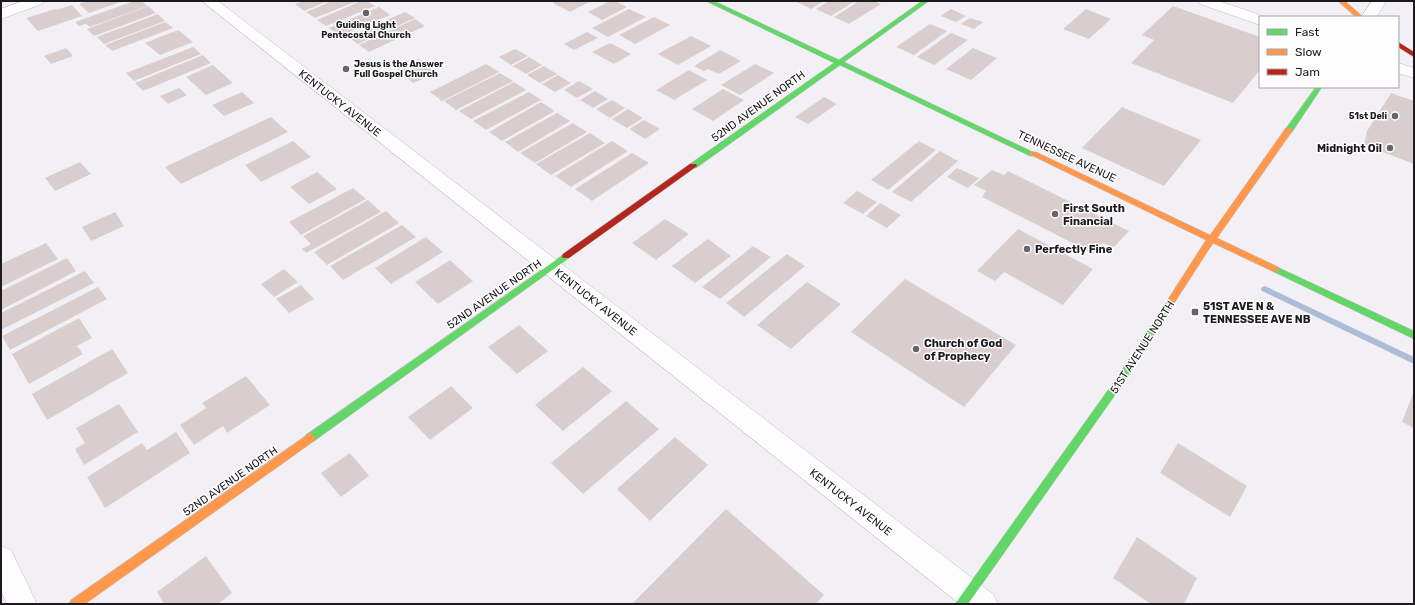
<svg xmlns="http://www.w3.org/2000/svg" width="1415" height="605" viewBox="0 0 1415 605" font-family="Rubik,sans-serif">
	<rect width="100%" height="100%" fill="#f3f0f5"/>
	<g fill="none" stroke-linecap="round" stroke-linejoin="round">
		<path fill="#afbcd8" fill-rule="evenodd" d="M 1265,286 L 1414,357 L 1414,364 L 1262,291 L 1261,289 L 1262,287 Z"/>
	</g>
	<path fill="#d9cecd" d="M 87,1 L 123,1 L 89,13 L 79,4 Z
		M 134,1 L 142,1 L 147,6 L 90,27 L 86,24 L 79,26 L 75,22 Z
		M 303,1 L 328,1 L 304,11 L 295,4 Z
		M 332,1 L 357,1 L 315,18 L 306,12 Z
		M 361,1 L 367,1 L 375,6 L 326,26 L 317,20 Z
		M 556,1 L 591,1 L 570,12 L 553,3 Z
		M 610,1 L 615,1 L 627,7 L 602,20 L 588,12 Z
		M 798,1 L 824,1 L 811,9 L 797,2 Z
		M 829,1 L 855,1 L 831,16 L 816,9 Z
		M 859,1 L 873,1 L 881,4 L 849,24 L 834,17 Z
		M 72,5 L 82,16 L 38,31 L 26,18 L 55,9 L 56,10 Z
		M 148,6 L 156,13 L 94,36 L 87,29 Z
		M 1173,6 L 1260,37 L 1260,70 L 1233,103 L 1131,63 L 1154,40 L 1142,35 Z
		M 379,7 L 390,15 L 340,36 L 329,28 Z
		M 629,9 L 646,17 L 608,37 L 592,28 Z
		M 951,9 L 966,16 L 956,22 L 941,16 Z
		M 1086,9 L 1111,19 L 1089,39 L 1063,29 Z
		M 405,12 L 415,18 L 358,44 L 348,37 Z
		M 158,14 L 165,21 L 104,44 L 97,37 Z
		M 654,17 L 670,25 L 635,44 L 619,35 Z
		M 970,18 L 983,22 L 974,29 L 961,24 Z
		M 415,19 L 425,26 L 369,52 L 359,45 Z
		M 165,22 L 173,28 L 112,51 L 105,45 Z
		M 930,24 L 947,31 L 914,55 L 896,47 Z
		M 178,30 L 193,42 L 160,55 L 145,43 Z
		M 587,32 L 598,38 L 574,50 L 564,44 Z
		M 951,33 L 968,40 L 934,65 L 917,57 Z
		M 691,36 L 711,46 L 678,65 L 658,54 Z
		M 610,43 L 631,54 L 614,64 L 592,52 Z
		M 193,47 L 201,54 L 134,81 L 126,73 Z
		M 66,48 L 73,56 L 51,64 L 44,56 Z
		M 973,48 L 997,58 L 971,80 L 946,69 Z
		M 515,49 L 528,56 L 511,65 L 499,57 Z
		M 720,50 L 741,61 L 719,74 L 708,69 L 704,71 L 694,66 Z
		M 203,55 L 211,63 L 143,91 L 135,83 Z
		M 529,57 L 542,65 L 526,74 L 513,66 Z
		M 419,59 L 436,73 L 413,83 L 397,69 Z
		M 486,64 L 499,72 L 442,101 L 430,92 Z
		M 755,64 L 774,73 L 740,95 L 721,85 Z
		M 213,65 L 233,83 L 206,95 L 186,77 Z
		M 544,66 L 557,74 L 540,83 L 527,75 Z
		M 689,70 L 707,80 L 674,100 L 656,90 Z
		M 500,73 L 513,81 L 456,110 L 444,101 Z
		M 558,75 L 571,83 L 555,92 L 542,84 Z
		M 579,81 L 593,89 L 577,98 L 564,90 Z
		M 514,82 L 526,90 L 471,119 L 459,111 Z
		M 179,88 L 187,95 L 168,104 L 160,96 Z
		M 723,89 L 744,100 L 713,121 L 692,109 Z
		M 595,91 L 608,99 L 593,108 L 580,100 Z
		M 242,92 L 254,103 L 224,116 L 212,105 Z
		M 529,92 L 541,100 L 486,130 L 473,121 Z
		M 1391,93 L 1414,101 L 1414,164 L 1364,145 L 1367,131 Z
		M 824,97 L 837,104 L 808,124 L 795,117 Z
		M 612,100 L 625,108 L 610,118 L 596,109 Z
		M 541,102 L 555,111 L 502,141 L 489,132 Z
		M 1122,107 L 1201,140 L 1164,186 L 1082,148 Z
		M 628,109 L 643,118 L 627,128 L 612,119 Z
		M 557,113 L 570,121 L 518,152 L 505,142 Z
		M 271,117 L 288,132 L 181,184 L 165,167 Z
		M 644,120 L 660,129 L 645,139 L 629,129 Z
		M 573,123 L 587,132 L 535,163 L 520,153 Z
		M 590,133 L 605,143 L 551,175 L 536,164 Z
		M 293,141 L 311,157 L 261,182 L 245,165 Z
		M 612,141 L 628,151 L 571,187 L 555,176 Z
		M 919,141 L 936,150 L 888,190 L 871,180 Z
		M 940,151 L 958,161 L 911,202 L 892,192 Z
		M 632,153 L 649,163 L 592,201 L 575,189 Z
		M 80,162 L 91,174 L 55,191 L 45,178 Z
		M 957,168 L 979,178 L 968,188 L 947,177 Z
		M 992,170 L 1004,175 L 1008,171 L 1129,231 L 1114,247 L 1102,243 L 1094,254 L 982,197 L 986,191 L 974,185 Z
		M 317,172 L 337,189 L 309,204 L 290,187 Z
		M 353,188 L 366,199 L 301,235 L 289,222 Z
		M 857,191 L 877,202 L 863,214 L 843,203 Z
		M 368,200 L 381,212 L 306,253 L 302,249 L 311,244 L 303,236 Z
		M 880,203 L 901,215 L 887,228 L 866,216 Z
		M 386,211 L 399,223 L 327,265 L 314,252 Z
		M 115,212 L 124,226 L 91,241 L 82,227 Z
		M 665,219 L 689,234 L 656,260 L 632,243 Z
		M 402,225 L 416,237 L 343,280 L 330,266 Z
		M 1018,229 L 1093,269 L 1063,305 L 1004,272 L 995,281 L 977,271 Z
		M 426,237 L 443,252 L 391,284 L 375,268 Z
		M 708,239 L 731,256 L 695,283 L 672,266 Z
		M 46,243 L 58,259 L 1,287 L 1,264 Z
		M 753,246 L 771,257 L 720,299 L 702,287 Z
		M 787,254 L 805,266 L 744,317 L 726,303 Z
		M 67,258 L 76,271 L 1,310 L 1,291 Z
		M 450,260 L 473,281 L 438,304 L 415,282 Z
		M 284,269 L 298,282 L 274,297 L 261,284 Z
		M 85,271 L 94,283 L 1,330 L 1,313 Z
		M 905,279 L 1016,345 L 964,407 L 851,332 Z
		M 807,282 L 841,304 L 791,349 L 757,325 Z
		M 301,285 L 314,299 L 289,313 L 276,299 Z
		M 98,287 L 107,299 L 10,350 L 2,336 Z
		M 79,318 L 92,338 L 77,346 L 83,354 L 29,384 L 12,354 Z
		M 519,325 L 548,351 L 517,374 L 488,347 Z
		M 112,349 L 128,373 L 47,420 L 32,394 Z
		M 583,367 L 612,391 L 563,431 L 535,405 Z
		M 246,376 L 270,405 L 227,433 L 223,426 L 194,445 L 180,425 L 206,408 L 202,403 Z
		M 451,386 L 473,408 L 430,440 L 408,417 Z
		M 1414,391 L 1414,428 L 1402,422 Z
		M 626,401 L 659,429 L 583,494 L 551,463 Z
		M 119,404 L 138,432 L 84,465 L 75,449 L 85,443 L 76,428 Z
		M 176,432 L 190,453 L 105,508 L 87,477 L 142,443 L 147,450 Z
		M 675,437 L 708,465 L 650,521 L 617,489 Z
		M 1178,443 L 1247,486 L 1230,517 L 1160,473 Z
		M 350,453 L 369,476 L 341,497 L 321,473 Z
		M 726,509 L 824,595 L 816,604 L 632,604 Z
		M 1137,537 L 1197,578 L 1184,604 L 1151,604 L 1113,578 Z
		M 206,556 L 232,593 L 218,604 L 164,604 L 157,592 Z"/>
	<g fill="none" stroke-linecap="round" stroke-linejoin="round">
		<defs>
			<path id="street" d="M 23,1 L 44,1 L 42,4 L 1,19 L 1,9 Z
				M 202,1 L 218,1 L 993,594 L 998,604 L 960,604 Z
				M 1198,1 L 1219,1 L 1266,17 L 1260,17 L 1260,25 L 1200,4 Z
				M 1372,1 L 1386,1 L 1377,17 L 1361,17 Z
				M 1398,63 L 1414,68 L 1414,78 L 1398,73 Z
				M 1,546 L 11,550 L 37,604 L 7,604 L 1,591 Z"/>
			<path id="fast" d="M 706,1 L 714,1 L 839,60 L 922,1 L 929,1 L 844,62 L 1037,154 L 1036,156 L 1030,156 L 840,65 L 696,168 L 690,168 L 690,164 L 834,63 Z
				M 1316,87 L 1322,87 L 1292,132 L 1286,132 L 1285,130 Z
				M 566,253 L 570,256 L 569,258 L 314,441 L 310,443 L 306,441 L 305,438 L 306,435 Z
				M 1275,266 L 1414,331 L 1414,339 L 1272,271 L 1271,269 Z
				M 1168,303 L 1171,304 L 1173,306 L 1171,308 L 1122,385 L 968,604 L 955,604 L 1116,379 L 1165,304 Z"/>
			<path id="slow" d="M 1338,1 L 1345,1 L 1363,17 L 1356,17 Z
				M 1286,128 L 1289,128 L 1293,130 L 1217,238 L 1278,267 L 1279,269 L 1278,271 L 1272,271 L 1213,243 L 1171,308 L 1165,308 L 1163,306 L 1165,304 L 1206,240 L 1029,154 L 1030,152 L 1036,152 L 1210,235 Z
				M 310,433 L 314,435 L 315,438 L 314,441 L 85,604 L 69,604 L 71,600 Z"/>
			<path id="jam" d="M 1398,42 L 1414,52 L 1414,57 L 1398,47 Z
				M 690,164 L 696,164 L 697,166 L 569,258 L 563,258 L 562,256 L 563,254 Z"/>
		</defs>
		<use href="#street" stroke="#c0bdc1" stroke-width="1"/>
		<use href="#fast" stroke="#c0bdc1" stroke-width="1"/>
		<use href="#slow" stroke="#c0bdc1" stroke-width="1"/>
		<use href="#jam" stroke="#c0bdc1" stroke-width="1"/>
		<use href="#street" fill="#fdfdfe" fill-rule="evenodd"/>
		<use href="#fast" fill="#63d668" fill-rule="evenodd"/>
		<use href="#slow" fill="#ff974d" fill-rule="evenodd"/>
		<use href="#jam" fill="#b3261e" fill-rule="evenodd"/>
	</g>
	<g fill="#676569" stroke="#fefefe" stroke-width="1.5">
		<circle cx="366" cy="13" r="4"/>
		<circle cx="346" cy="69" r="4"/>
		<circle cx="1395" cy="116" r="4"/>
		<circle cx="1390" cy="148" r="4"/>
		<circle cx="1055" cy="214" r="4"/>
		<circle cx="1027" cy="249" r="4"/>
		<rect x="1191" y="308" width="8" height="8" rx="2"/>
		<circle cx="916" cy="349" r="4"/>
	</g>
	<g text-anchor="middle" stroke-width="3" stroke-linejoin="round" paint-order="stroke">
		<g font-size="9" font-weight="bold" fill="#1c1a1d" stroke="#fefefe">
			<text x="366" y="28">Guiding Light<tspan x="366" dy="10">Pentecostal Church</tspan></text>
			<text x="354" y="67" text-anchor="start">Jesus is the Answer<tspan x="354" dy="10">Full Gospel Church</tspan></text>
			<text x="1387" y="119" text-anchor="end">51st Deli</text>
		</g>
		<g font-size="11" fill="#1c1a1d" stroke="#fefefe">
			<text transform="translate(340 103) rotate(38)" y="4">KENTUCKY AVENUE</text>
			<text transform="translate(758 106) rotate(-36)" y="4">52ND AVENUE NORTH</text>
			<text transform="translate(1067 156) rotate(25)" y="4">TENNESSEE AVENUE</text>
			<text transform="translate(494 294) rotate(-35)" y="4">52ND AVENUE NORTH</text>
			<text transform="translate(596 302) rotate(38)" y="4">KENTUCKY AVENUE</text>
			<text transform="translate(1142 347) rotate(-57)" y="4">51ST AVENUE NORTH</text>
			<text transform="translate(230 481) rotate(-35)" y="4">52ND AVENUE NORTH</text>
			<text transform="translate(851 502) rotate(38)" y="4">KENTUCKY AVENUE</text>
		</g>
		<g font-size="11" font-weight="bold" fill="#1c1a1d" stroke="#fefefe" text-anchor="start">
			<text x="1382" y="152" text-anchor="end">Midnight Oil</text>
			<text x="1063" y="212">First South<tspan x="1063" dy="13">Financial</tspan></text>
			<text x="1035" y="253">Perfectly Fine</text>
			<text x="1203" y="310">51ST AVE N &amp;<tspan x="1203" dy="13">TENNESSEE AVE NB</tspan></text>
			<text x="924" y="347">Church of God<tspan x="924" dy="13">of Prophecy</tspan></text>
		</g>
	</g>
	<rect width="1415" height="605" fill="none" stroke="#1c1a1d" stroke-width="4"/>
	<rect x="1259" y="16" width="140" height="72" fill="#fefefe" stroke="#a4a3a4"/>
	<rect x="1267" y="29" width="20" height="6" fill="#63d668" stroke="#a4a3a4"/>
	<text x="1295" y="36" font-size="12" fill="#1c1a1d">Fast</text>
	<rect x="1267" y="49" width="20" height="6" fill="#ff974d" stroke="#a4a3a4"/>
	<text x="1295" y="56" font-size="12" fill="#1c1a1d">Slow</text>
	<rect x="1267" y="69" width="20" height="6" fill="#b3261e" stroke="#a4a3a4"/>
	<text x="1295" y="76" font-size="12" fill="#1c1a1d">Jam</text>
</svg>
